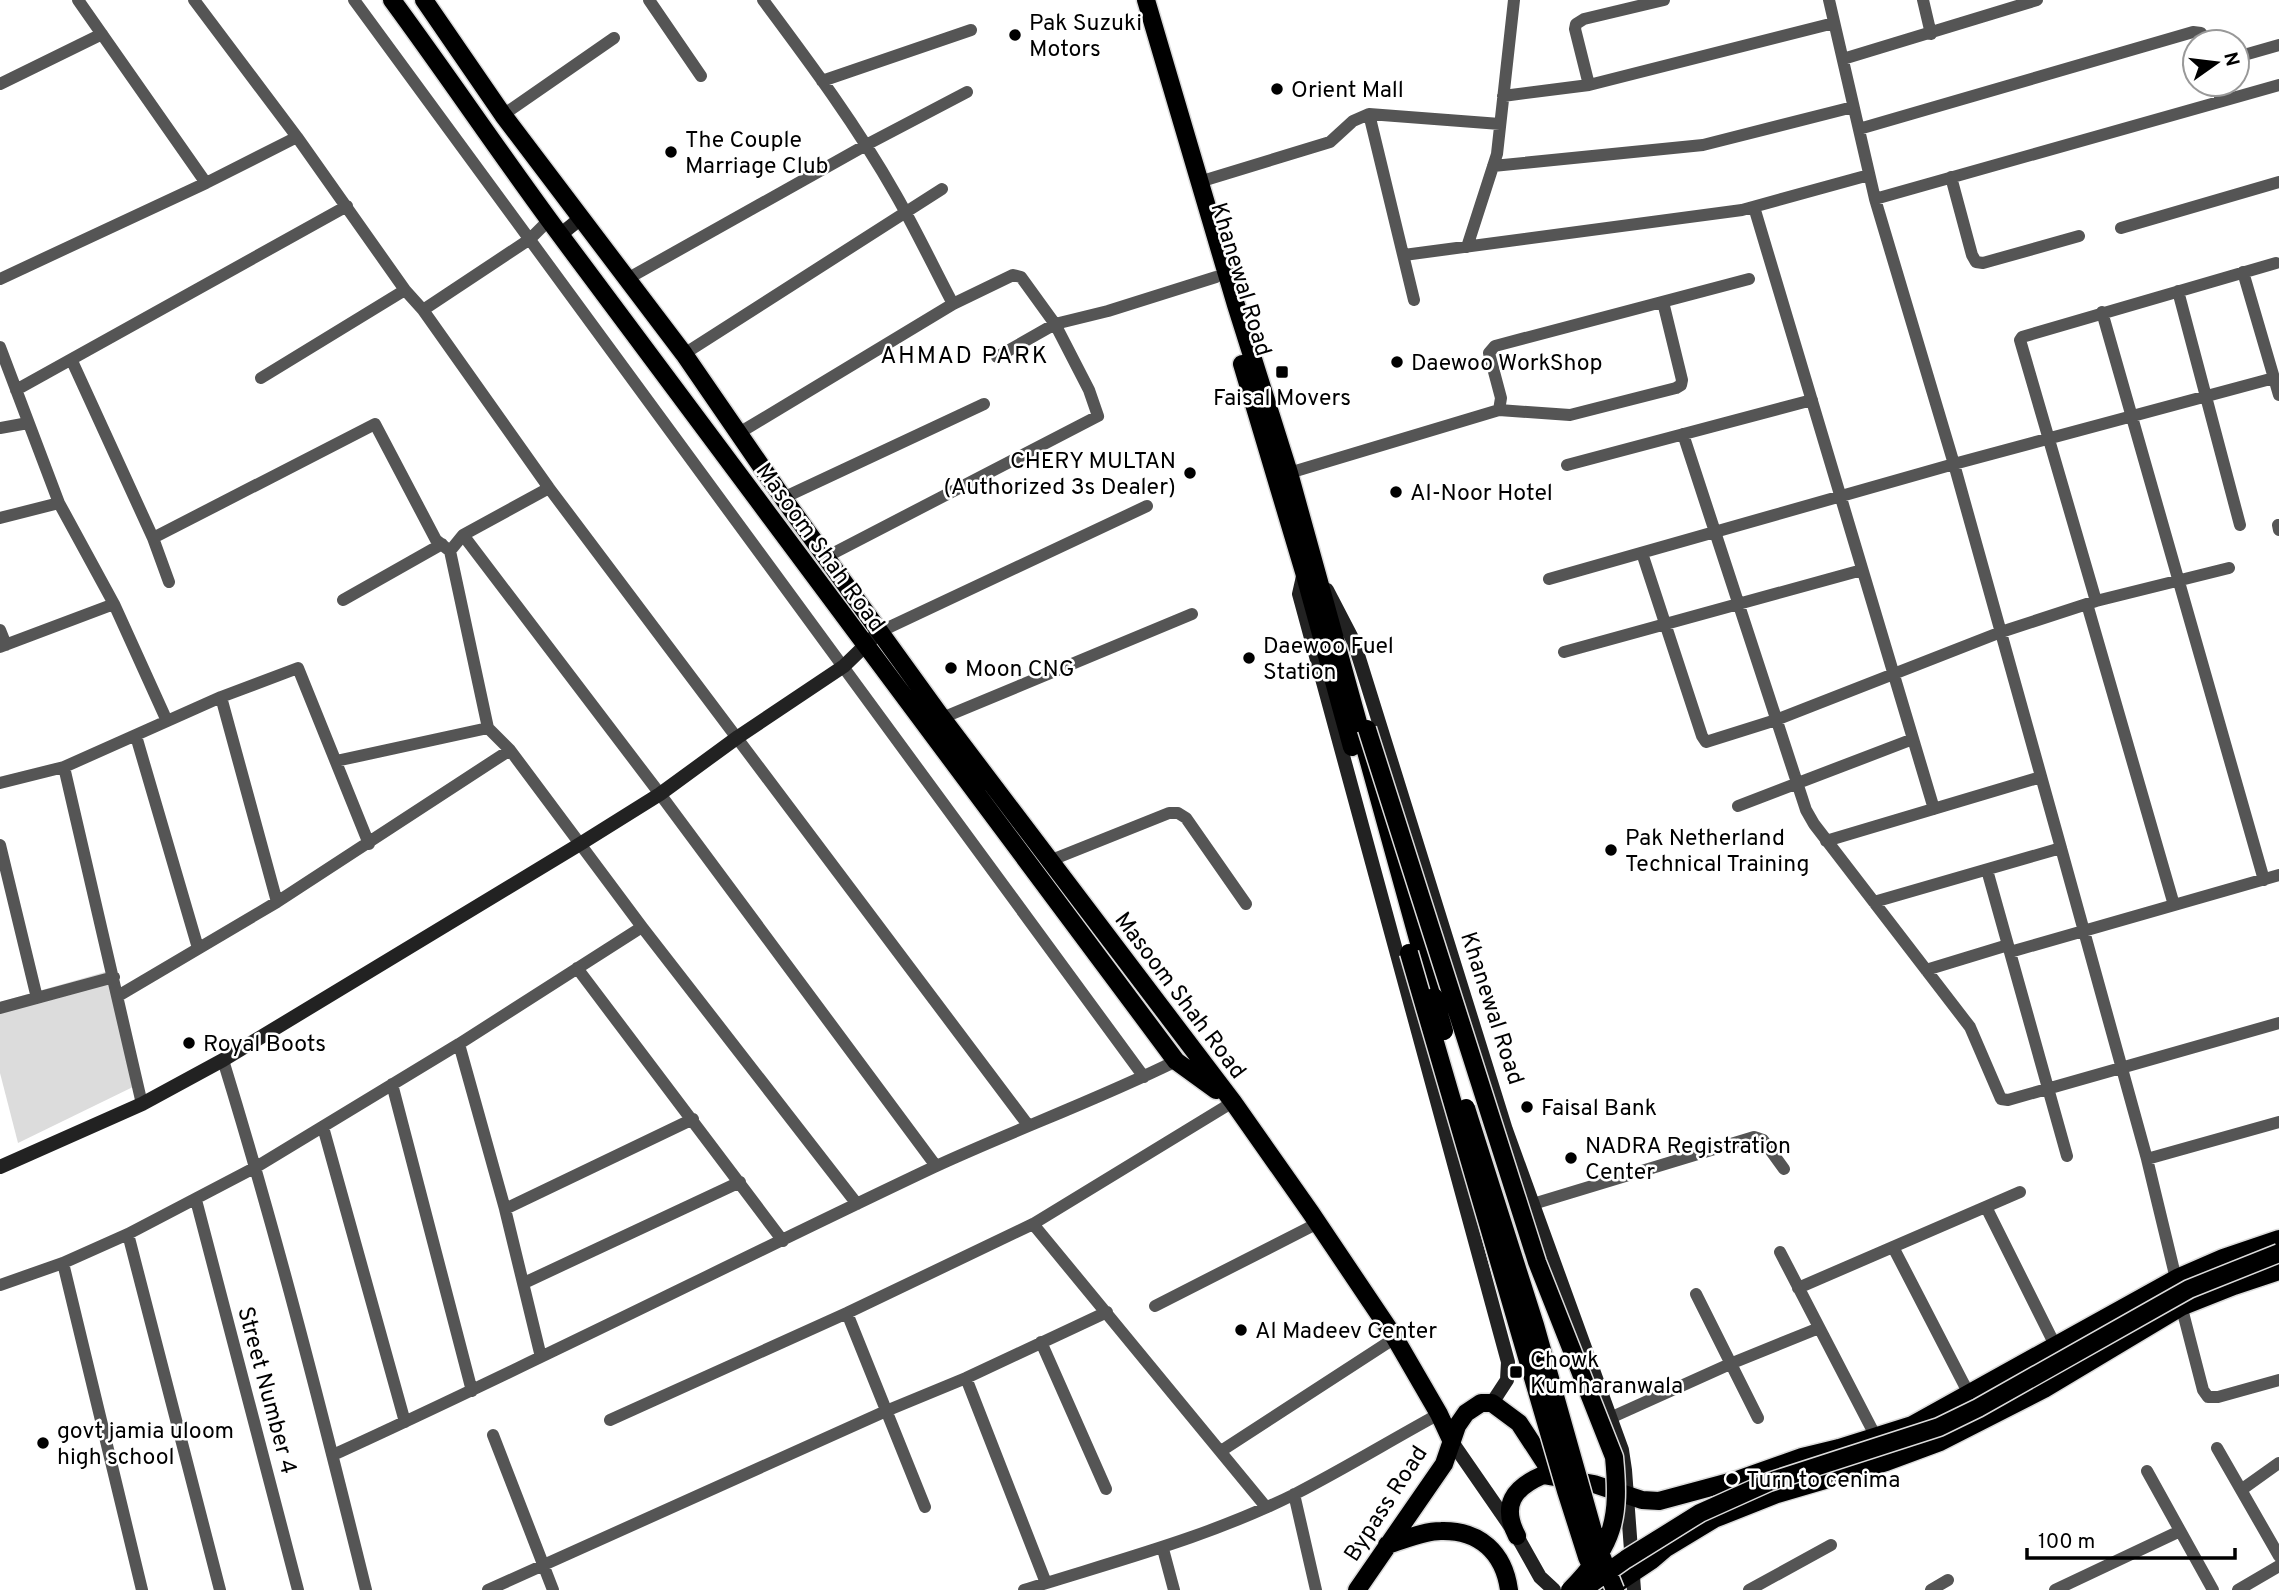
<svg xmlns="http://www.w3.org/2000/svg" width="2279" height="1590" viewBox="0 0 2279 1590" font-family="Overpass,sans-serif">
	<rect width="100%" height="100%" fill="#fff"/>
	<path fill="#dcdcdc" d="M 112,970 L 137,1085 L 18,1143 L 0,1073 L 0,1002 Z"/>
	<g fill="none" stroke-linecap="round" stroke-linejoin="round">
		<defs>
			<path id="primary" d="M 392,0 C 448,76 501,155 558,232 C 762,509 969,785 1176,1061 L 1216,1090
				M 424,0 L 503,115 L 684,354 L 783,498 L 942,718 L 1233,1102 L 1311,1213 L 1395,1338 L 1439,1414 L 1452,1442
				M 1146,0 L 1236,305 L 1289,473 L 1434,997
				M 1242,364 L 1304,572 L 1352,747
				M 1517,1536 C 1501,1505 1513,1488 1543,1475 L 1594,1484 L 1642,1500 L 1659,1501 L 1737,1480 L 1802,1457 L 1839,1448 L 1912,1425 L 2177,1278 L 2223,1258 L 2279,1239
				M 1387,1545 C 1404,1540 1423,1531 1441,1531 C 1480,1530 1504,1553 1509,1590
				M 1357,1590 L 1444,1464 L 1457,1426 L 1466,1413 L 1481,1403 L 1492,1403 L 1519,1423 L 1553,1475
				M 1607,1590 L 1652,1560 L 1666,1548 L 1714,1519 L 1777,1494 L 1886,1462 L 1940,1442 L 2044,1389 L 2181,1307 L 2234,1286 L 2279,1271"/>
		</defs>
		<use href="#primary" stroke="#dbdbdb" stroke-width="21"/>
		<path stroke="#555" stroke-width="12" d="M 78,0 L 206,183
			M 194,0 L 297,137 L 405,290 L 423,310 L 549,488 L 1028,1125
			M 354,0 L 1144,1077
			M 649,0 L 701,76
			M 763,0 C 810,63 857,126 896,195 C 916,230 934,268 953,304
			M 1829,0 L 1875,199 L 1954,464 L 2061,848 L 2147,1159 L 2177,1283
			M 1923,0 L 1931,34
			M 2237,57 L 2279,45
			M 1843,59 L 2037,0
			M 822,81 L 971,30
			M 0,84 L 102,34
			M 2217,84 L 2221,101
			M 1589,85 L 1575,29 L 1576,24 L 1584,19 L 1664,0
			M 1503,96 L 1589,85 L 1834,23
			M 1369,114 L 1414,300
			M 503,115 L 614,38
			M 1859,129 L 2193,32 L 2201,33 L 2206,42
			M 1493,166 L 1703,145 L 1853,107
			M 1951,177 L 1972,255 L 1976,262 L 1983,263 L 2079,236
			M 1199,182 L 1330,142 L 1353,121 L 1369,114 L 1500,124
			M 1875,199 L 2279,85
			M 1754,207 L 1934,809
			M 2121,228 L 2279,182
			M 1467,247 L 1497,154 L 1514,0
			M 1404,255 L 1742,210 L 1869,175
			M 2243,272 L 2279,395
			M 0,279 L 206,183 L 297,137
			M 627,279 L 866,145 L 967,92
			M 2178,291 L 2240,525
			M 423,310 L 530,239 L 549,220
			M 2102,312 L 2264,880
			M 0,347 L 59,503 L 114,604
			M 684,354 L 942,189
			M 997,357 L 1055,324 L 1108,311 L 1216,277
			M 72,361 L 153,538 L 169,582
			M 261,378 L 405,290
			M 16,390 L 347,206
			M 1499,410 L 1570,415 L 1676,388 L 1681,385 L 1682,380 L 1663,302
			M 0,428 L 28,423
			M 739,433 L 953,304 L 1013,275 L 1021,277 L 1055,324 L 1089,390 L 1098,416 L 826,557
			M 1683,434 L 1806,810 L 1814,824 L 1970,1027 L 2001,1099 L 2008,1100 L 2279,1023
			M 1567,465 L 1812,400
			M 1289,473 L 1499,410 L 1501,398 L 1489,353 L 1495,346 L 1749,279
			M 549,488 L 463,535 L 450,551 L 488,728 L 510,750 L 642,927 L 857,1204
			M 783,498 L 984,404
			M 0,518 L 59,503
			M 2278,525 L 2279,530
			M 463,535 L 660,794 L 936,1166
			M 153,538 L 375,424 L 436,540 L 450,551
			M 1642,553 L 1702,736 L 1706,742 L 1776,720 L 2001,632 L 2096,601 L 2229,568
			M 1549,579 L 1954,464 L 2274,378
			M 343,600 L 442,544
			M 2096,601 L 2020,340 L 2022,337 L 2276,263
			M 2087,604 L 2174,905
			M 0,630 L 6,645
			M 879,632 L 1147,506
			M 0,647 L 114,604 L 167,721
			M 1564,652 L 1862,570
			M 221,697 L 277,902
			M 942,718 L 1192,614
			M 136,736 L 198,948
			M 336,761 L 488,728
			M 64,767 L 142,1104
			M 0,783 L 64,767 L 221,697 L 298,668 L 369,844
			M 1738,806 L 1913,739
			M 1826,841 L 2041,777
			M 0,845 L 37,998
			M 1049,861 L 1169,813 L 1178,813 L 1186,818 L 1246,904
			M 1987,870 L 2067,1156
			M 1874,902 L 2061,848
			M 2010,952 L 2279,875
			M 577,968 L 783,1241
			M 1926,970 L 2008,945
			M 118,996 L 277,902 L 510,750
			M 0,1008 L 114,977
			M 459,1044 L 505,1209 L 541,1357
			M 223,1060 C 277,1235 322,1412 366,1590
			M 392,1084 L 472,1391
			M 323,1127 L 405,1422
			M 2147,1159 L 2279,1122
			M 196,1200 L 298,1590
			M 1533,1204 L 1754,1137 L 1763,1140 L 1784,1169
			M 1986,1207 L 2055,1345
			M 505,1209 L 693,1119
			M 1033,1224 L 1266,1507
			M 128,1234 L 220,1590
			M 1893,1247 L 1969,1394
			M 1780,1252 L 1876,1437
			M 63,1263 L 142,1590
			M 524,1283 L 740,1182
			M 0,1285 L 63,1263 L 128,1234 L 256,1167 L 459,1044 L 642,927
			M 1798,1288 L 2020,1192
			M 1696,1294 L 1758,1418
			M 2180,1301 L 2203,1390 L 2208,1397 L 2218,1397 L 2279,1380
			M 1155,1306 L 1318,1223
			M 847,1313 L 925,1507
			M 1041,1342 L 1106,1489
			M 966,1378 L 1046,1583
			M 1610,1418 L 1730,1364 L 1819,1328
			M 610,1420 L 847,1313 L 1033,1224 L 1233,1102
			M 493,1435 L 553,1590
			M 2217,1448 L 2279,1556
			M 1221,1451 L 1395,1338
			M 333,1455 C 535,1363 733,1262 934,1167 C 1014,1130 1097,1100 1176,1061
			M 2147,1471 L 2213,1590
			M 2241,1490 L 2279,1463
			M 1294,1494 L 1316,1590
			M 1163,1549 L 1174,1590
			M 488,1590 L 886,1411 L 966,1378 L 1107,1312
			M 1024,1590 C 1115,1561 1209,1537 1295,1494 C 1344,1469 1391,1440 1439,1414
			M 1749,1590 L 1831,1545
			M 1931,1590 L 1948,1580
			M 2055,1590 L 2180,1531
			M 2238,1590 L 2279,1566"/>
		<path stroke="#222" stroke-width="14" d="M 560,235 L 581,218
			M 1304,572 L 1299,594 L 1508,1362 L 1507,1380 L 1492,1403
			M 1327,590 L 1354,642 L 1506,1130 L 1622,1450 L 1625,1470 L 1634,1590
			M 0,1167 L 142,1104 L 223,1060 L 580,844 L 660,794 L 738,737 L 844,666 L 879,632
			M 1452,1442 L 1517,1536 L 1540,1577 L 1554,1590"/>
		<use href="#primary" stroke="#000" stroke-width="18"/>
		<defs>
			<path id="primary-bridge" d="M 1367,729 L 1537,1262 L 1614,1457 C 1620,1518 1614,1546 1570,1590
				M 1409,953 L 1566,1491 L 1587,1557 L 1596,1577
				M 1434,997 L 1444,1031
				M 1466,1108 L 1535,1325 L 1597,1545 L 1615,1590
				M 1582,1590 L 1626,1559 L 1700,1513 L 1769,1482 L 1939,1427 L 1978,1408 L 2189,1289 L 2279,1253"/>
		</defs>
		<use href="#primary-bridge" stroke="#dbdbdb" stroke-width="21" stroke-linecap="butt"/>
		<use href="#primary-bridge" stroke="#000" stroke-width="18"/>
	</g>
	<g fill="#000" stroke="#fff" stroke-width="2.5">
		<circle cx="1015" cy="35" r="7"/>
		<circle cx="1277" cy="89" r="7"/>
		<circle cx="671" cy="152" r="7"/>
		<circle cx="1397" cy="362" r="7"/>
		<rect x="1275" y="365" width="14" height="14" rx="3.5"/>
		<circle cx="1190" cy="473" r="7"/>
		<circle cx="1396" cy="492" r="7"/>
		<circle cx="1249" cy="658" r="7"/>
		<circle cx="951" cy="668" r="7"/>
		<circle cx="1611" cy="850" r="7"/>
		<circle cx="189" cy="1043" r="7"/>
		<circle cx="1527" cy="1107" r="7"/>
		<circle cx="1571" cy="1158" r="7"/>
		<circle cx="1241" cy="1330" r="7"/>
		<rect x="1509" y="1365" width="14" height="14" rx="3.5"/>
		<circle cx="43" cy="1443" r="7"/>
		<circle cx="1732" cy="1479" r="7"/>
	</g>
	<g text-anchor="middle" stroke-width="5" stroke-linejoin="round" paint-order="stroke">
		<g font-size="23" fill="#000" stroke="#fff" text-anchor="start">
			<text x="1029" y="30">Pak Suzuki<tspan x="1029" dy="26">Motors</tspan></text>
			<text x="1291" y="97">Orient Mall</text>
			<text x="685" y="147">The Couple<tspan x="685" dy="26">Marriage Club</tspan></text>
			<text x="1411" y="370">Daewoo WorkShop</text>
			<text x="1282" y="405" text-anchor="middle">Faisal Movers</text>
			<text x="1176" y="468" text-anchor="end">CHERY MULTAN<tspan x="1176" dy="26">(Authorized 3s Dealer)</tspan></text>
			<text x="1410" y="500">Al-Noor Hotel</text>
			<text x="1263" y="653">Daewoo Fuel<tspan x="1263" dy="26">Station</tspan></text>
			<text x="965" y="676">Moon CNG</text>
			<text x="1625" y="845">Pak Netherland<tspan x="1625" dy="26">Technical Training</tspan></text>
			<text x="203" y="1051">Royal Boots</text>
			<text x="1541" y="1115">Faisal Bank</text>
			<text x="1585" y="1153">NADRA Registration<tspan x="1585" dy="26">Center</tspan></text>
			<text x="1255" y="1338">Al Madeev Center</text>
			<text x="1530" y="1367">Chowk<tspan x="1530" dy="26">Kumharanwala</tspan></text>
			<text x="57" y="1438">govt jamia uloom<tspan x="57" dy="26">high school</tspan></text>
			<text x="1746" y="1487">Turn to cenima</text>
		</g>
		<g font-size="23" fill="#000" stroke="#fff">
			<text transform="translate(1242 279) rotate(73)" y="8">Khanewal Road</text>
			<text transform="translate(821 547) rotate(54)" y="8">Masoom Shah Road</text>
			<text transform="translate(1181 995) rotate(53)" y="8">Masoom Shah Road</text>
			<text transform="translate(1493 1008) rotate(72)" y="8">Khanewal Road</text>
			<text transform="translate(268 1390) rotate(75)" y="8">Street Number 4</text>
			<text transform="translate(1385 1503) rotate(-57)" y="8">Bypass Road</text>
		</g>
		<g font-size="24" letter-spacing="2" fill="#000" stroke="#fff">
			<text x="965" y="363">AHMAD PARK</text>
		</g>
	</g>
	<g transform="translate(2216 63) rotate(76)"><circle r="33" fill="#ffffff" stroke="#999999" stroke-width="2"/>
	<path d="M0-5L12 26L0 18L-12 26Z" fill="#000000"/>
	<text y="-10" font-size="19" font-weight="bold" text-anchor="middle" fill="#000000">N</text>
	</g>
	<path d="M2027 1548v10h208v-10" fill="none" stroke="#000000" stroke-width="3.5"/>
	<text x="2038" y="1548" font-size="21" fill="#000000" stroke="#ffffff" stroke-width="5" paint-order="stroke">100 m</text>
</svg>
